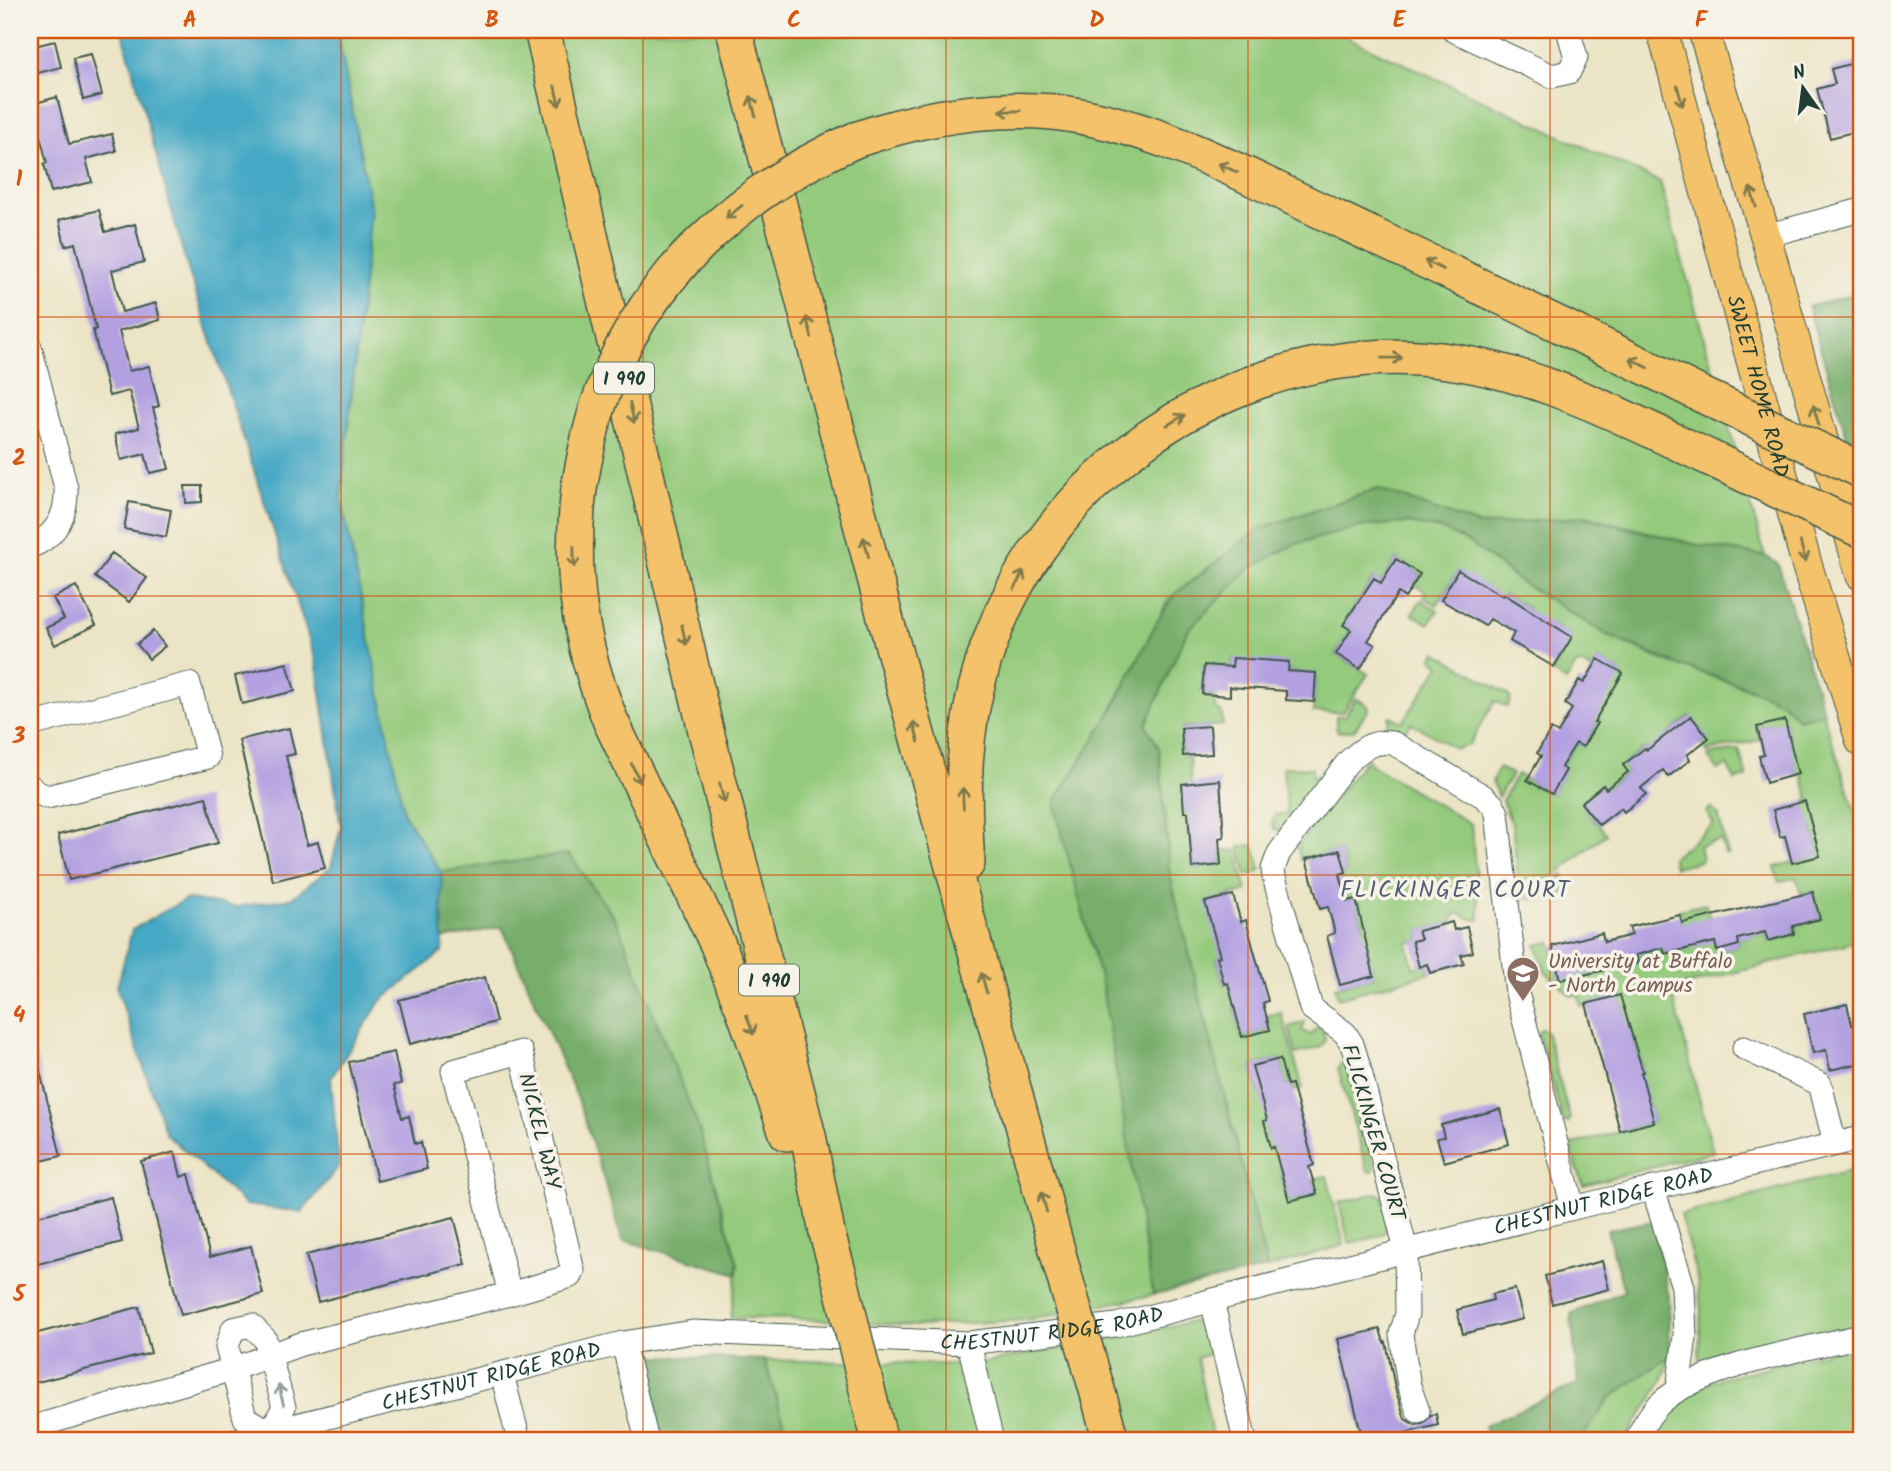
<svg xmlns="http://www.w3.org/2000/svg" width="1891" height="1471" viewBox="0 0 1891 1471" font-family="Kalam,sans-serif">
	<rect width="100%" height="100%" fill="#f7f3e8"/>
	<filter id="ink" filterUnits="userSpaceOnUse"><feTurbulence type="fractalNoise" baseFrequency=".0143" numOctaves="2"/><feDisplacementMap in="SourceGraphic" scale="14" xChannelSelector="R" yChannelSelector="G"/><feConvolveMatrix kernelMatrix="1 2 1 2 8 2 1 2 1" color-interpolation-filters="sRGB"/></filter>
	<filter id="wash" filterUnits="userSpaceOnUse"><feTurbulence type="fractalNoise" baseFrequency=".00686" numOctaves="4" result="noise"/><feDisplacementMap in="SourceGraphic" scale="28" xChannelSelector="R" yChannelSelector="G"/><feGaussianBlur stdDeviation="1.57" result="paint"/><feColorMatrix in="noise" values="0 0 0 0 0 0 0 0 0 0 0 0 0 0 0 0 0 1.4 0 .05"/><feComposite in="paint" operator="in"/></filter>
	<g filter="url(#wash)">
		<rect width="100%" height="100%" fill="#ebe4c5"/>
		<path fill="#94ca7c" stroke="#5a8458" stroke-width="2" d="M 337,30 L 1331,30 L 1660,182 L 1765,556 L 1697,545 L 1587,516 L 1481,526 L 1377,489 L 1259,529 L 1169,599 L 1105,722 L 1054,803 L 1103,988 L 1153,1295 L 1027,1320 L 915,1326 L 803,1319 L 731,1318 L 738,1264 L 698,1126 L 616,920 L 569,854 L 441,872 L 403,812 L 341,496 L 371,209 Z
			M 1408,523 L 1441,529 L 1470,543 L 1520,582 L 1609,636 L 1662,660 L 1823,713 L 1861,830 L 1861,940 L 1671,989 L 1713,1152 L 1583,1185 L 1572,1153 L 1573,1144 L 1654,1122 L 1648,1100 L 1635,1074 L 1643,1071 L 1636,1045 L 1627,1047 L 1626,1018 L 1620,996 L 1581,1006 L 1578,994 L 1571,996 L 1545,971 L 1536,945 L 1551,942 L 1560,979 L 1609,961 L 1611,970 L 1638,963 L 1636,955 L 1663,948 L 1665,954 L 1687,949 L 1679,910 L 1706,904 L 1717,951 L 1739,945 L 1738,939 L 1765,932 L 1768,941 L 1794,935 L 1793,926 L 1820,919 L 1813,892 L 1801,894 L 1796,877 L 1779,882 L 1775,867 L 1820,855 L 1813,829 L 1801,803 L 1809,800 L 1802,774 L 1794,775 L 1787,748 L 1791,747 L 1785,721 L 1757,727 L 1760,740 L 1711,750 L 1708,753 L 1701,744 L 1708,738 L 1690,716 L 1669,733 L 1650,754 L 1644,748 L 1623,765 L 1628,772 L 1606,789 L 1602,786 L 1581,803 L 1606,834 L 1525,899 L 1519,888 L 1512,824 L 1502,801 L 1517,774 L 1552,794 L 1565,770 L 1561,767 L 1576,743 L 1583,747 L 1597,724 L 1590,719 L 1622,673 L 1598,659 L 1591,670 L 1582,664 L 1576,665 L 1566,681 L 1551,672 L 1571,636 L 1552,625 L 1524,616 L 1528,608 L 1504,594 L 1500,601 L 1458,571 L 1437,605 L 1423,597 L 1426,592 L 1414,584 L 1420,574 L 1396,559 L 1381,583 L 1373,578 L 1343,625 L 1351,630 L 1336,654 L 1368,674 L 1343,712 L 1313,712 L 1316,674 L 1288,671 L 1233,658 L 1232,667 L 1204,665 L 1202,693 L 1215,695 L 1215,708 L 1222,713 L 1223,725 L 1182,728 L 1183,756 L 1189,756 L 1191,783 L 1184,812 L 1193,812 L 1193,868 L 1221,865 L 1220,851 L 1236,850 L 1247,891 L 1206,902 L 1225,955 L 1217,958 L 1224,984 L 1233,982 L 1235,1011 L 1242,1037 L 1270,1030 L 1266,1016 L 1281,1012 L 1303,1088 L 1294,1091 L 1292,1084 L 1287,1085 L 1280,1059 L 1252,1066 L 1259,1092 L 1272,1119 L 1264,1121 L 1271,1148 L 1279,1146 L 1281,1175 L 1289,1201 L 1316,1194 L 1313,1179 L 1327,1176 L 1344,1245 L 1267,1268 L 1170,876 L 1159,748 L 1146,725 L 1186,632 L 1215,599 L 1250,568 L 1291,545 L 1363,526 Z
			M 1421,600 L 1438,610 L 1429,624 L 1412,614 Z
			M 1436,652 L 1507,694 L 1511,699 L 1507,707 L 1495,701 L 1469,745 L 1456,749 L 1411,723 L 1402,734 L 1398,734 L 1387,726 L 1390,716 L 1403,722 L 1440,665 L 1432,658 Z
			M 1356,698 L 1368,706 L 1369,709 L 1354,730 L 1338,732 L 1336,728 L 1336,716 L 1345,716 Z
			M 1739,750 L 1747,777 L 1735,780 L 1727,765 L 1718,770 L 1708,757 L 1712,754 Z
			M 1368,759 L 1371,765 L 1471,824 L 1480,920 L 1471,919 L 1459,913 L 1454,917 L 1452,922 L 1419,931 L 1421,939 L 1407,943 L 1413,968 L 1427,964 L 1430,973 L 1338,998 L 1335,987 L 1374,976 L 1368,954 L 1355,928 L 1363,926 L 1356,900 L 1347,901 L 1340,874 L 1346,872 L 1340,850 L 1301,860 L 1297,847 L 1362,764 Z
			M 1283,767 L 1312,768 L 1312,776 L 1318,776 L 1318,785 L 1282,831 L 1274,829 L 1272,821 L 1275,815 L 1287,814 Z
			M 1498,768 L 1512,774 L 1498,797 L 1492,782 Z
			M 1710,808 L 1718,814 L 1728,854 L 1725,854 L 1721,840 L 1699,846 L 1702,859 L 1700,861 L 1674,867 L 1672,858 L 1714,824 L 1706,812 Z
			M 1251,845 L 1254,846 L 1261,869 L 1258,872 L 1247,875 L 1239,847 Z
			M 1563,874 L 1572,889 L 1570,892 L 1529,900 Z
			M 1305,1022 L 1302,1030 L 1311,1035 L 1318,1026 L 1324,1032 L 1325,1041 L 1321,1047 L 1296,1054 L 1289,1027 Z
			M 1541,1029 L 1546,1031 L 1570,1119 L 1568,1123 L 1563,1121 L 1538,1033 Z
			M 1342,1063 L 1346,1066 L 1375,1168 L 1372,1172 L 1367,1170 L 1338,1068 Z
			M 1861,1168 L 1861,1326 L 1706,1366 L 1699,1361 L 1701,1311 L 1697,1277 L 1680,1215 Z
			M 1377,1193 L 1383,1197 C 1393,1240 1387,1234 1349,1243 L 1339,1203 Z
			M 1216,1317 L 1223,1349 L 1197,1358 L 1213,1441 L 789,1441 L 765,1360 L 974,1365 Z
			M 1861,1343 L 1861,1441 L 1646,1441 L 1669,1406 L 1713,1381 Z
			M 1670,1356 C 1664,1389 1640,1412 1625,1441 L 1580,1441 L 1610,1398 Z"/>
		<path fill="#77ae6c" stroke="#4b7650" stroke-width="2" d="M 1861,292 L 1861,444 L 1847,438 L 1808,307 Z
			M 1378,489 L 1481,526 L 1584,517 L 1697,545 L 1765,556 L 1778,564 L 1824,713 L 1798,719 L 1783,703 L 1750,688 L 1679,665 L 1609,636 L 1520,581 L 1470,543 L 1441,529 L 1408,523 L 1365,526 L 1295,544 L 1250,568 L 1187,631 L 1146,725 L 1159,748 L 1170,876 L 1267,1268 L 1153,1295 L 1102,986 L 1054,803 L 1112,711 L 1157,621 L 1176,593 L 1259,529 Z
			M 569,854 L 617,922 L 698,1126 L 737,1260 L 737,1274 L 623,1240 L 578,1099 L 502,927 L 443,939 L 441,872 Z
			M 1653,1221 L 1669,1297 L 1670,1356 L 1610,1398 L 1580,1441 L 1489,1441 L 1484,1426 L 1578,1384 L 1571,1314 L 1624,1291 L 1607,1230 Z
			M 651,1356 L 765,1360 L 789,1441 L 647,1441 L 632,1381 Z"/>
		<path fill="#44a8c4" stroke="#32727c" stroke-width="2" d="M 122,30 L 337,30 L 371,209 L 341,496 L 404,814 L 441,872 L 443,951 L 380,1002 L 331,1078 L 339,1166 L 302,1212 L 246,1205 L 166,1134 L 117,988 L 132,930 L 186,899 L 236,907 L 292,898 L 331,867 L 341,827 L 316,660 L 186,263 Z"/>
		<g id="blocks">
			<path fill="#b3a0e1" d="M 55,41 L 61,67 L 30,75 L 30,47 Z
				M 91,54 L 102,95 L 83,100 L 73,58 Z
				M 1861,61 L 1861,130 L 1830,138 L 1817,89 L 1835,84 L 1831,69 Z
				M 57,97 L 69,144 L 112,134 L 116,151 L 86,159 L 92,182 L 51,192 L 44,164 L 47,163 L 32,104 Z
				M 99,210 L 105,232 L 135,224 L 144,262 L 112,270 L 122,312 L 156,303 L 160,320 L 119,331 L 129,371 L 149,366 L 159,406 L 153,408 L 169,469 L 150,473 L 145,454 L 121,460 L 115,434 L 139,428 L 129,391 L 109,396 L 93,330 L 96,329 L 75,243 L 65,246 L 59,220 Z
				M 185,486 L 202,486 L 202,502 L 186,503 Z
				M 129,502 L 171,510 L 166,537 L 124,529 Z
				M 112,553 L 147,578 L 129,602 L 95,577 Z
				M 1396,559 L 1420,574 L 1405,598 L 1398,593 L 1368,641 L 1375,645 L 1360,669 L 1336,654 L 1351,630 L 1343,625 L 1374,578 L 1381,583 Z
				M 1458,570 L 1503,596 L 1504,594 L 1572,637 L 1554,667 L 1510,641 L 1514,633 L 1490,619 L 1485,626 L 1441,600 Z
				M 76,586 L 96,625 L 55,645 L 46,628 L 64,619 L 53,598 Z
				M 153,631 L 165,646 L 149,659 L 137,644 Z
				M 1233,658 L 1289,662 L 1288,671 L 1316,673 L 1314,702 L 1286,700 L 1286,691 L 1230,687 L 1230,696 L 1202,694 L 1204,665 L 1232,667 Z
				M 1598,659 L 1623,673 L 1594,722 L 1597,723 L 1583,747 L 1576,743 L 1561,767 L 1566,770 L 1552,794 L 1527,780 L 1541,756 L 1537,753 L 1551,729 L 1558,733 L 1572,709 L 1565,704 L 1579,680 L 1584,683 Z
				M 287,663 L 295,691 L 242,704 L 235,676 Z
				M 1691,716 L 1709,738 L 1687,755 L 1690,760 L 1668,777 L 1663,770 L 1641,788 L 1646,794 L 1624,812 L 1621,808 L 1599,825 L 1581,803 L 1603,785 L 1606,789 L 1628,772 L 1623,765 L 1645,748 L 1647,750 Z
				M 1785,720 L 1798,774 L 1766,783 L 1759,756 L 1764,755 L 1757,727 Z
				M 1210,726 L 1212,754 L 1183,756 L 1181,728 Z
				M 289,728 L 295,754 L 286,756 L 307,845 L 318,842 L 325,868 L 273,881 L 239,740 Z
				M 1220,780 L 1224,837 L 1219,838 L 1221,865 L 1192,868 L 1188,812 L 1184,812 L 1182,784 Z
				M 206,797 L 218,843 L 69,880 L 58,835 Z
				M 1805,801 L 1820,856 L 1792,863 L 1785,836 L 1780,837 L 1773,810 Z
				M 1340,850 L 1346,872 L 1340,874 L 1347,901 L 1356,899 L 1374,976 L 1340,985 L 1327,936 L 1335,933 L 1328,907 L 1320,909 L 1306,859 Z
				M 1813,892 L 1820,919 L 1793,926 L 1794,934 L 1768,941 L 1765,932 L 1738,939 L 1739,945 L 1717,951 L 1715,942 L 1665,954 L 1663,948 L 1636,955 L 1638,963 L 1560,980 L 1552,946 L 1602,933 L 1604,942 L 1632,935 L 1629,927 L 1680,915 L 1682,923 Z
				M 1233,895 L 1241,922 L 1246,920 L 1253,947 L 1268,1001 L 1263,1003 L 1270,1030 L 1242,1037 L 1228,983 L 1224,984 L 1217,957 L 1220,956 L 1205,902 Z
				M 1452,922 L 1454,930 L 1467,927 L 1473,952 L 1461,955 L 1464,964 L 1430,973 L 1427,964 L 1419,967 L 1412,941 L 1421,939 L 1418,931 Z
				M 485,977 L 496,1022 L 410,1044 L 399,1000 Z
				M 1620,995 L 1643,1072 L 1641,1072 L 1654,1122 L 1620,1131 L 1586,1004 Z
				M 1847,1004 L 1852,1025 L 1861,1023 L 1861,1063 L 1830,1070 L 1826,1050 L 1813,1053 L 1804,1014 Z
				M 35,1051 L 61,1156 L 30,1164 L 30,1052 Z
				M 394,1052 L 401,1084 L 394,1085 L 402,1118 L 409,1116 L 415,1144 L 421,1142 L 427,1169 L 377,1181 L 349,1062 Z
				M 1280,1059 L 1287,1085 L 1292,1084 L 1314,1165 L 1309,1167 L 1317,1194 L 1289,1201 L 1274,1147 L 1271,1148 L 1264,1121 L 1267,1120 L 1252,1066 Z
				M 1500,1109 L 1509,1144 L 1444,1162 L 1437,1138 L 1444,1137 L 1441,1125 Z
				M 175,1152 L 181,1177 L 189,1174 L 210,1257 L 251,1246 L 263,1294 L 181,1315 L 141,1161 Z
				M 111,1197 L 122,1242 L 30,1266 L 30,1218 Z
				M 454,1217 L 466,1264 L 318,1302 L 306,1255 Z
				M 1602,1261 L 1609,1289 L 1552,1304 L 1545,1276 Z
				M 1515,1289 L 1523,1319 L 1463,1334 L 1457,1310 L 1493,1300 L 1492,1294 Z
				M 139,1307 L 151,1353 L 30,1384 L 30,1335 Z
				M 1380,1329 L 1384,1343 L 1386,1342 L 1395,1388 L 1405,1419 L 1415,1425 L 1422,1424 L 1431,1415 L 1436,1414 L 1438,1425 L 1372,1441 L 1363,1441 L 1338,1339 Z"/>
		</g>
	</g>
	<g filter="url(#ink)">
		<use href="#blocks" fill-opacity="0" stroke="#3e564a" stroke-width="2"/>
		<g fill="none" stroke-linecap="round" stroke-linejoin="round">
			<defs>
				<g id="minor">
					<path d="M 1453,30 L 1552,76 L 1569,72 L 1576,57 L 1568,30"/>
					<path d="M 1765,236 L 1861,210"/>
					<path d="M 30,347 L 66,488 C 67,516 56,536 30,547"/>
					<path d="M 30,725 L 189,684 L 208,757 L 47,797 L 30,789 L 30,786"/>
					<path d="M 1744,1048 L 1820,1084 L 1835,1144"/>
					<path d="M 1653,1188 L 1683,1287 L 1685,1336 L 1678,1390"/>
					<path d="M 1212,1300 L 1245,1441"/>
					<path d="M 623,1343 L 647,1441"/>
					<path d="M 969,1343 L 992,1441"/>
					<path d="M 502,1374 L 519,1441"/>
					<path d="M 1418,1411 L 1409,1386 L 1401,1334 L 1407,1314 L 1406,1250 L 1359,1067 L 1352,1044 L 1345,1033 L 1311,1008 L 1274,877 L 1273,869 L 1279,853 L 1347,763 C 1361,749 1373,740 1393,743 L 1483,796 L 1493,805 L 1497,813 L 1517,993 L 1573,1208"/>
					<path d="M 30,1428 L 233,1369 L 301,1344 L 510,1294 L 571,1276 L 573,1271 L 521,1052 L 453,1071 L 510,1294"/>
					<path d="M 270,1432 L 245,1418 L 227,1347 L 233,1329 L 251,1325 L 265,1339 L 284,1407 L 270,1432 L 272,1439"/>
					<path id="s1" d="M 233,1441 L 623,1343 L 693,1332 L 969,1343 L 1116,1325 L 1573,1208 L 1861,1138"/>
					<path d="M 1636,1441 C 1641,1430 1647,1418 1655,1409 C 1689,1367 1808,1349 1861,1336"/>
				</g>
				<g id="major">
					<path id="s2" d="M 1662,30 L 1806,562 L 1861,741"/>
					<path d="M 1703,30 L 1764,231 L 1861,575"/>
				</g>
				<path id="highway" d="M 542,30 L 705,727 L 809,1140 L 827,1233 L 840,1279
					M 734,30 L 884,613 L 1062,1268
					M 855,140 C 919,118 985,106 1053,112 C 1153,123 1244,175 1334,217 C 1456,275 1579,333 1700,394
					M 579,489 C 569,573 579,643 611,722 L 718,945 L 745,1013 L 787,1133
					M 967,863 C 962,793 962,731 983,663 C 1039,479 1225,347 1418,358 C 1523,364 1616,414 1710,458
					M 1099,1397 L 1111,1441
					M 873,1414 L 880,1441"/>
			</defs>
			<use href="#minor" stroke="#3e564a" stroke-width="25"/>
			<use href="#major" stroke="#3e564a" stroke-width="32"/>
			<use href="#highway" stroke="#3e564a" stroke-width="38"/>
			<use href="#minor" stroke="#fff" stroke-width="23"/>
			<use href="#major" stroke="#f3c26a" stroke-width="30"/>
			<use href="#highway" stroke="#f3c26a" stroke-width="35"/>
			<defs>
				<path id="highway-bridge" d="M 1700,394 L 1861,470
					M 1710,458 L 1861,530
					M 579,489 C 584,459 590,429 600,400 C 642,279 740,190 855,140
					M 1062,1268 L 1099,1397
					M 840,1279 L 873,1414"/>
			</defs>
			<use href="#highway-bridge" stroke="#3e564a" stroke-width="38" stroke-linecap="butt"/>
			<use href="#highway-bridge" stroke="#f3c26a" stroke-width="35"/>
		</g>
		<defs><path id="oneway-shaft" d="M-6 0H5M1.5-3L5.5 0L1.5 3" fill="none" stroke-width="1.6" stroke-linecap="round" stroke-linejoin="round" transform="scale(1.75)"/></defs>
		<g stroke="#7e794c">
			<use href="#oneway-shaft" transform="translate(557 96) rotate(77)"/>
			<use href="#oneway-shaft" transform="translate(1680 96) rotate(75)"/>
			<use href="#oneway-shaft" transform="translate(753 106) rotate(-104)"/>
			<use href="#oneway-shaft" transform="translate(1010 111) rotate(179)"/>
			<use href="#oneway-shaft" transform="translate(1228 168) rotate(-155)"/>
			<use href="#oneway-shaft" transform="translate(1753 197) rotate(-108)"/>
			<use href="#oneway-shaft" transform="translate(734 212) rotate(141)"/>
			<use href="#oneway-shaft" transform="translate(1434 265) rotate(-155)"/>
			<use href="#oneway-shaft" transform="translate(809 327) rotate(-105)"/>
			<use href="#oneway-shaft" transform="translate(1392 358) rotate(-1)"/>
			<use href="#oneway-shaft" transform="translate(1639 363) rotate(-153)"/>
			<use href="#oneway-shaft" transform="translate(632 413) rotate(77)"/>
			<use href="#oneway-shaft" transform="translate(1816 415) rotate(-106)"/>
			<use href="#oneway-shaft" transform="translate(1176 420) rotate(-30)"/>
			<use href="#oneway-shaft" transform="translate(866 547) rotate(-105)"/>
			<use href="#oneway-shaft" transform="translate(1803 552) rotate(75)"/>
			<use href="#oneway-shaft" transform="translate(574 557) rotate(89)"/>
			<use href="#oneway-shaft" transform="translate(1019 580) rotate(-62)"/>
			<use href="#oneway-shaft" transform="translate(684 635) rotate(77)"/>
			<use href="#oneway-shaft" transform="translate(916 732) rotate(-105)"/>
			<use href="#oneway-shaft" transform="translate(636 773) rotate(64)"/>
			<use href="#oneway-shaft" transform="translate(722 793) rotate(76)"/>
			<use href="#oneway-shaft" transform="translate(963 798) rotate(-92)"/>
			<use href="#oneway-shaft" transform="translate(984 983) rotate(-105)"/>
			<use href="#oneway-shaft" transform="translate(750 1025) rotate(70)"/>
			<use href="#oneway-shaft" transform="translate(1044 1202) rotate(-105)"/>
		</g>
		<use stroke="#8f9e9a" href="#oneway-shaft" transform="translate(281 1395) rotate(-104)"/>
	</g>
	<path fill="none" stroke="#d45610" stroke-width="2" stroke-opacity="0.55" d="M 341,30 L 341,1441M 643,30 L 643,1441M 946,30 L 946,1441M 1248,30 L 1248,1441M 1550,30 L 1550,1441M 30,317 L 1861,317M 30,596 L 1861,596M 30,875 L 1861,875M 30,1154 L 1861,1154"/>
	<defs>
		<symbol id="university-pin" viewBox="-11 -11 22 30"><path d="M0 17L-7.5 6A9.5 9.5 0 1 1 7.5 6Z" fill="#8d6e63" stroke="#f7f3e8"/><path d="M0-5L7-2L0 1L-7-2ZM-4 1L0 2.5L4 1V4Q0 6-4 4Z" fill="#fff"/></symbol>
	</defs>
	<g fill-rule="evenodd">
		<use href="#university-pin" x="1504" y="954" width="38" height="52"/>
	</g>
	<g text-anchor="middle" stroke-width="7" stroke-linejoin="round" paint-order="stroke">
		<g fill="#f7f3e8" stroke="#60746a" stroke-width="2">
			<rect x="594" y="362.5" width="60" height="31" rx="5"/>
			<rect x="739" y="964.5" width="60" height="31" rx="5"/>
		</g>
		<g font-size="19" font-weight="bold" fill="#1f3d34">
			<text x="624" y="385">I 990</text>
			<text x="769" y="987">I 990</text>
		</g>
		<g font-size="21" fill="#1f3d34" stroke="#f7f3e8">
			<text dy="7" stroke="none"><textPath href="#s2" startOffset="369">SWEET HOME ROAD</textPath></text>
			<text transform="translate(540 1131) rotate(76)" y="7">NICKEL WAY</text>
			<text transform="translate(1374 1132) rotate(74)" y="7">FLICKINGER COURT</text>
			<text dy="7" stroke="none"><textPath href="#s1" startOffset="1400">CHESTNUT RIDGE ROAD</textPath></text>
			<text dy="7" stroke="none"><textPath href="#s1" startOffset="833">CHESTNUT RIDGE ROAD</textPath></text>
			<text dy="7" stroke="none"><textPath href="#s1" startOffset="266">CHESTNUT RIDGE ROAD</textPath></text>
		</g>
		<g font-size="21" fill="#785e54" stroke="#f7f3e8" text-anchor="start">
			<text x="1548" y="968">University at Buffalo<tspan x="1548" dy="24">- North Campus</tspan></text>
		</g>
		<g font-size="23" letter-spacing="2" fill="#536071" stroke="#f7f3e8">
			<text x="1456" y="897">FLICKINGER COURT</text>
		</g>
	</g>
	<rect width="1891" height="1471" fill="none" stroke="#f7f3e8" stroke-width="77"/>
	<g transform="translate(1803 88) rotate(346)" stroke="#f7f3e8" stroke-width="5" paint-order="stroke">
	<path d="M0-5L12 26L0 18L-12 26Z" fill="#1f3d34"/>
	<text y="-10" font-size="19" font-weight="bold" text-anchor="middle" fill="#1f3d34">N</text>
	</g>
	<rect x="38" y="38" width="1815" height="1394" fill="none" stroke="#d45610" stroke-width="2.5"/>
	<g font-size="23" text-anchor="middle" font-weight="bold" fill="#d45610">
		<text x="190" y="27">A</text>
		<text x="492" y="27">B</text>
		<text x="794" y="27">C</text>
		<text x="1097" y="27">D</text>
		<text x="1399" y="27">E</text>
		<text x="1701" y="27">F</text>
		<text x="19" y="186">1</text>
		<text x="19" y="465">2</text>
		<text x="19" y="743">3</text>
		<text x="19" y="1022">4</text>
		<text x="19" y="1301">5</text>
	</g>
</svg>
